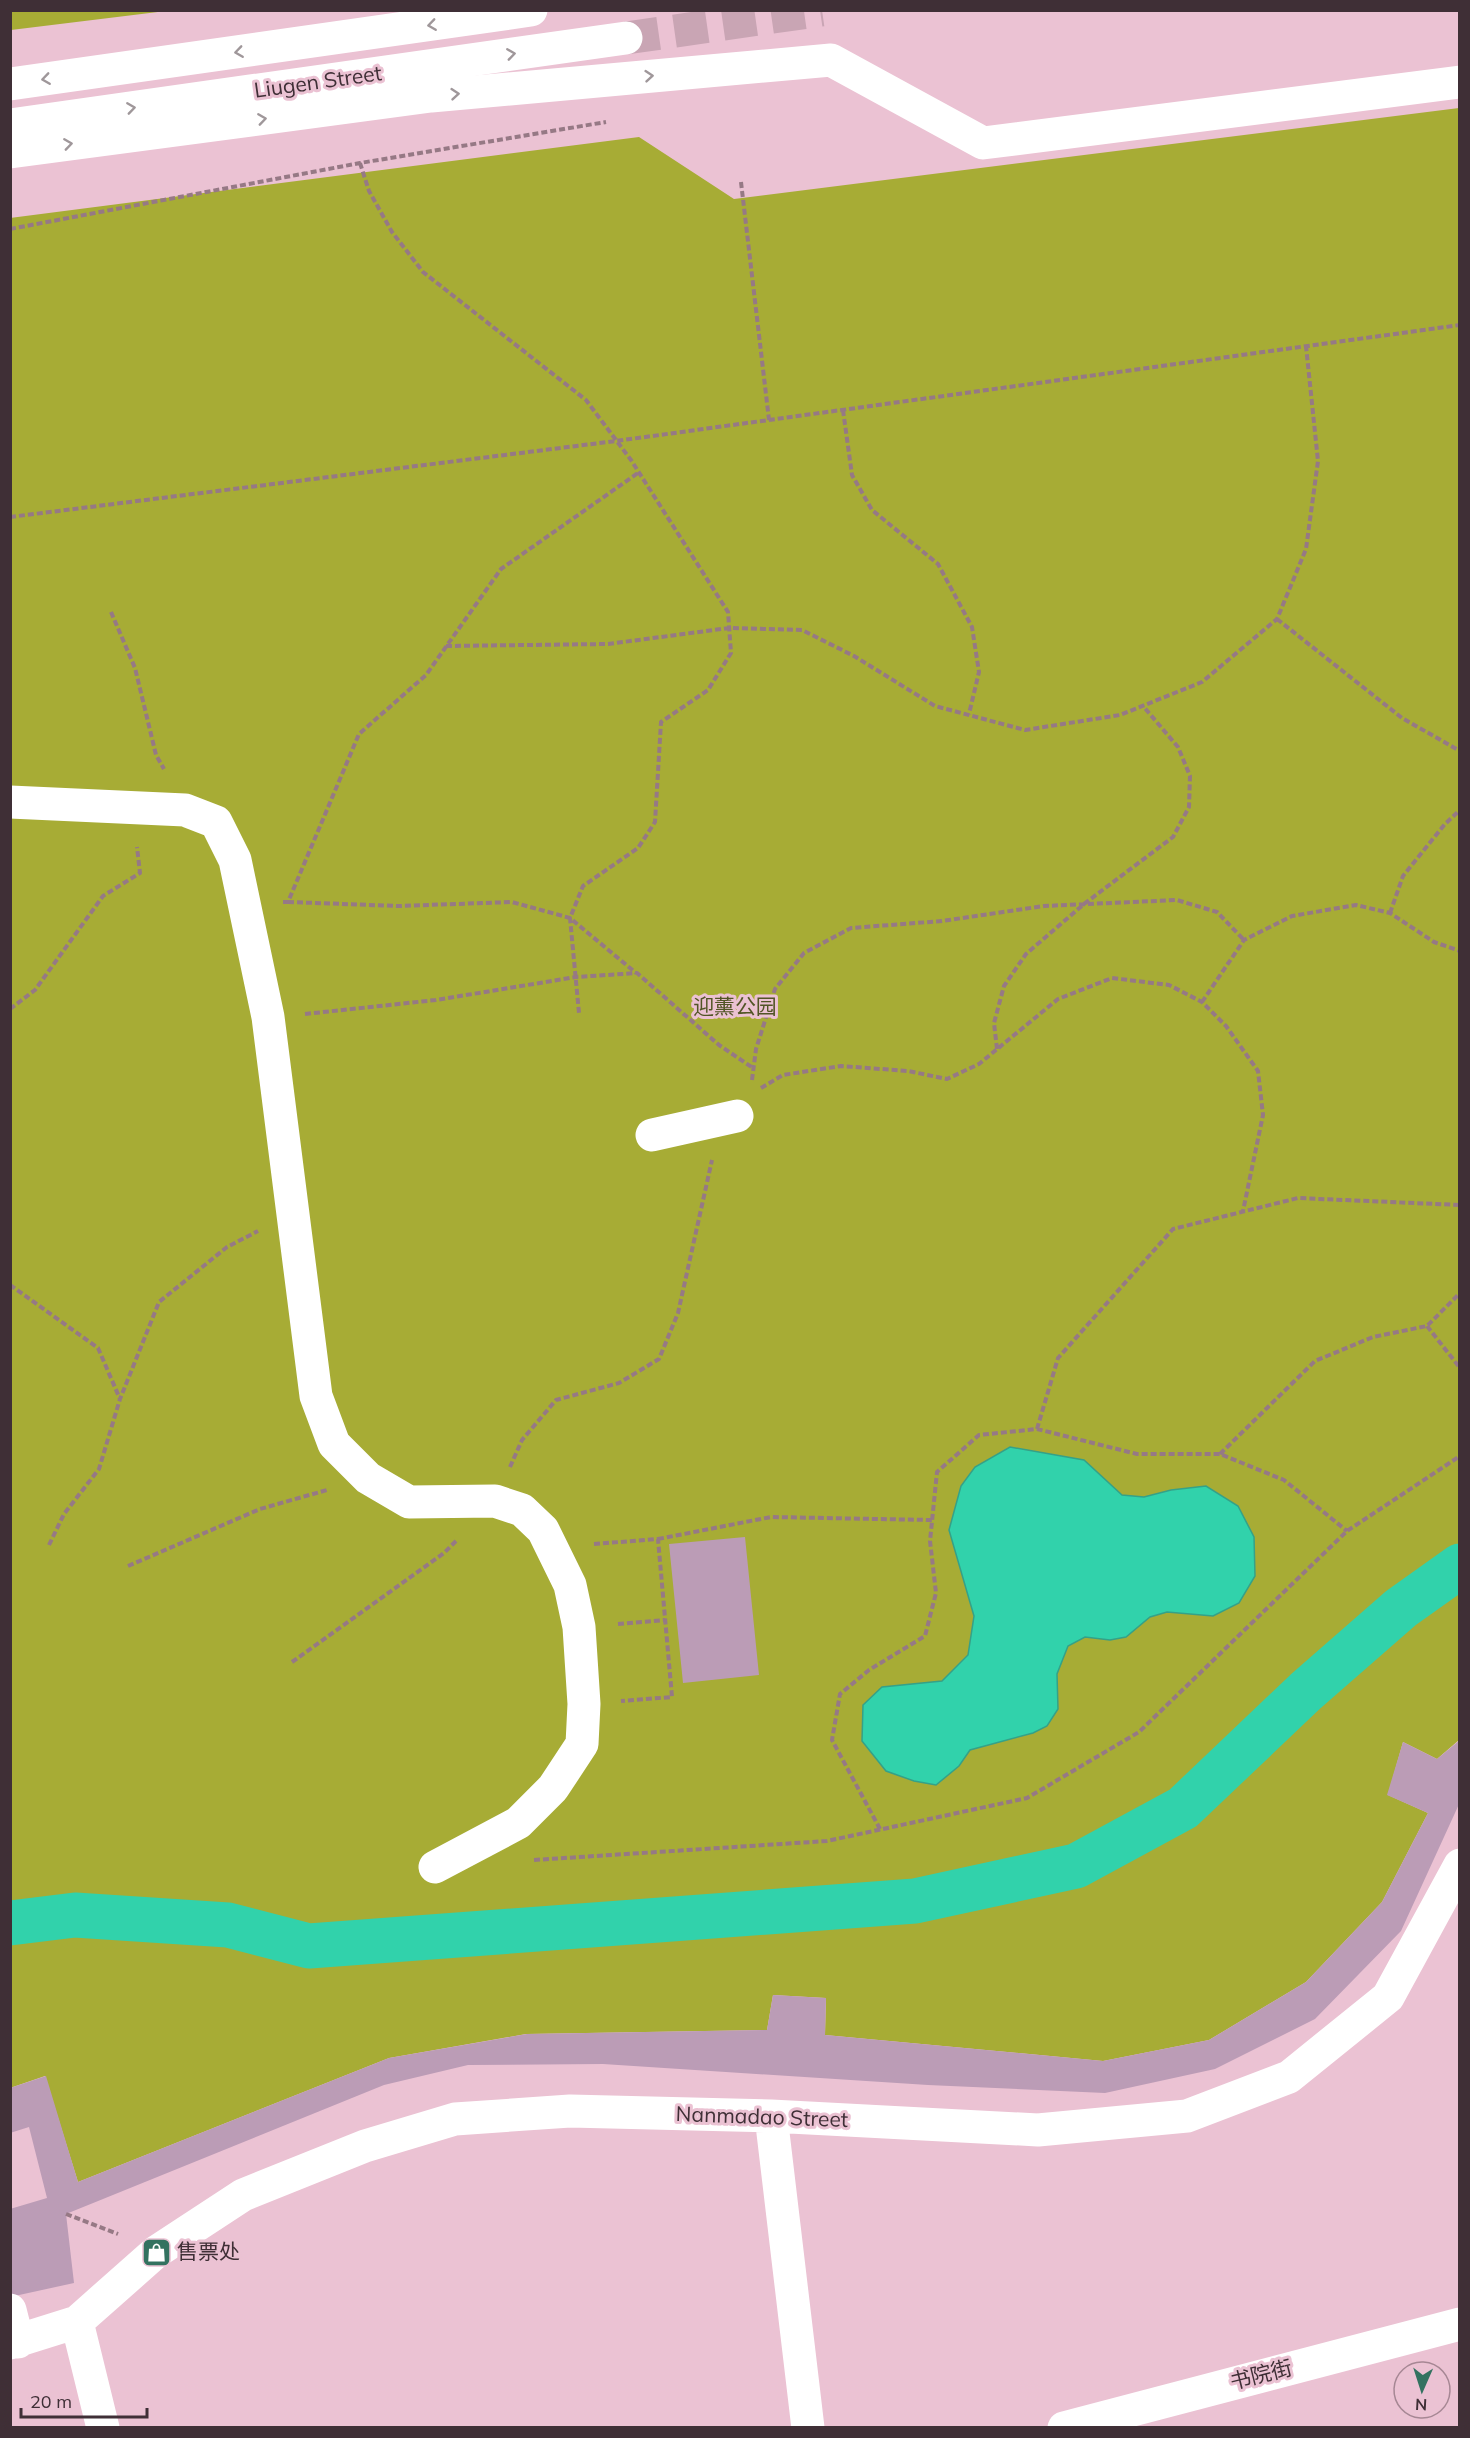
<svg xmlns="http://www.w3.org/2000/svg" width="1470" height="2438" viewBox="0 0 1470 2438" font-family="Mulish,'Noto Sans SC',sans-serif">
	<rect width="100%" height="100%" fill="#ebc2d3"/>
	<path fill="#a7ac35" d="M 11,10 L 166,10 L 166,11 L 11,30 Z
		M 1459,108 L 1459,1740 L 1437,1759 L 1403,1742 L 1388,1795 L 1428,1813 L 1382,1902 L 1306,1982 L 1209,2040 L 1103,2061 L 825,2035 L 826,1998 L 773,1995 L 767,2030 L 526,2034 L 389,2058 L 78,2182 L 45,2076 L 10,2088 L 10,218 L 639,137 L 734,199 Z"/>
	<path fill="#31d2ab" stroke="#35a188" stroke-width="1.5" d="M 1010,1447 L 1084,1460 L 1122,1495 L 1144,1497 L 1171,1490 L 1206,1486 L 1238,1506 L 1254,1537 L 1255,1576 L 1239,1603 L 1213,1616 L 1167,1612 L 1150,1617 L 1126,1637 L 1110,1640 L 1085,1637 L 1068,1646 L 1057,1674 L 1058,1709 L 1047,1726 L 1033,1733 L 970,1750 L 959,1766 L 936,1785 L 914,1781 L 886,1771 L 862,1741 L 863,1705 L 882,1687 L 942,1681 L 968,1655 L 974,1616 L 949,1530 L 961,1486 L 975,1467 Z"/>
	<g fill="none" stroke-linecap="round" stroke-linejoin="round">
		<path stroke="#31d2ab" stroke-width="45" d="M 10,1923 L 75,1915 L 228,1925 L 309,1946 L 915,1901 L 1076,1866 L 1183,1808 L 1306,1691 L 1401,1608 L 1460,1566"/>
	</g>
	<path fill="#bb9cb6" d="M 745,1537 L 759,1675 L 683,1683 L 669,1544 Z
		M 1460,1740 L 1460,1802 L 1401,1931 L 1315,2019 L 1215,2069 L 1105,2093 L 928,2085 L 603,2064 L 468,2065 L 384,2085 L 66,2214 L 74,2283 L 10,2297 L 10,2209 L 47,2198 L 29,2127 L 10,2133 L 10,2088 L 46,2076 L 78,2182 L 389,2058 L 527,2034 L 767,2030 L 773,1995 L 826,1998 L 825,2035 L 1103,2061 L 1209,2040 L 1306,1982 L 1382,1902 L 1428,1813 L 1387,1795 L 1403,1742 L 1437,1759 Z"/>
	<g fill="none" stroke-linecap="round" stroke-linejoin="round">
		<path stroke="#c9a5b4" stroke-width="33" stroke-dasharray="33 16" stroke-linecap="butt" d="M 626,38 L 822,10"/>
		<path stroke="#967985" stroke-width="4" stroke-dasharray="6 3" stroke-linecap="butt" d="M 360,163 L 369,191 L 392,232 L 423,272 L 586,400 L 631,460 L 728,612 L 731,653 L 708,690 L 661,722 L 655,822 L 638,848 L 583,886 L 570,918 L 579,1013
			M 741,182 L 769,420
			M 10,229 L 360,163 L 606,122
			M 843,410 L 852,475 L 872,510 L 938,564 L 972,627 L 979,672 L 969,714
			M 10,517 L 616,441 L 1460,325
			M 111,612 L 135,668 L 156,755 L 164,769
			M 1277,619 L 1402,718 L 1460,751
			M 446,646 L 608,644 L 729,628 L 802,630 L 854,656 L 935,706 L 1025,730 L 1120,715 L 1202,682 L 1277,619 L 1306,549 L 1318,461 L 1306,346
			M 283,902 L 288,902 L 359,734 L 426,675 L 501,569 L 638,473
			M 288,902 L 399,906 L 512,902 L 570,918 L 636,973
			M 1390,913 L 1403,876 L 1445,824 L 1460,810
			M 1202,1002 L 1244,940 L 1292,916 L 1356,905 L 1390,913 L 1434,942 L 1460,951
			M 10,1009 L 35,990 L 103,896 L 140,873 L 137,847
			M 305,1014 L 436,1000 L 576,977 L 637,973 L 719,1045 L 753,1068
			M 997,1049 L 994,1023 L 1004,986 L 1026,954 L 1084,904 L 1173,837 L 1189,807 L 1190,776 L 1178,747 L 1143,706
			M 752,1080 L 756,1049 L 775,989 L 804,953 L 851,928 L 942,921 L 1044,906 L 1177,900 L 1217,912 L 1244,940
			M 761,1088 L 783,1075 L 841,1066 L 908,1071 L 947,1079 L 979,1064 L 1058,999 L 1112,978 L 1169,985 L 1202,1002 L 1226,1026 L 1258,1071 L 1263,1115 L 1243,1211
			M 10,1285 L 98,1348 L 120,1399
			M 1427,1326 L 1460,1368
			M 1037,1429 L 1058,1358 L 1173,1229 L 1298,1198 L 1460,1205
			M 1220,1454 L 1315,1361 L 1373,1337 L 1427,1326 L 1460,1293
			M 510,1467 L 522,1440 L 556,1400 L 619,1383 L 659,1359 L 678,1313 L 712,1160
			M 658,1539 L 771,1517 L 932,1520
			M 594,1544 L 658,1539 L 672,1697 L 621,1701
			M 49,1545 L 64,1514 L 99,1469 L 120,1399 L 159,1302 L 227,1247 L 258,1231
			M 128,1566 L 260,1509 L 327,1490
			M 618,1624 L 665,1620
			M 292,1662 L 444,1553 L 457,1540
			M 880,1829 L 832,1740 L 840,1694 L 869,1670 L 925,1636 L 936,1593 L 930,1541 L 937,1472 L 979,1435 L 1037,1429 L 1137,1454 L 1220,1454 L 1284,1480 L 1347,1531
			M 534,1860 L 827,1841 L 1027,1798 L 1139,1732 L 1347,1531 L 1460,1456
			M 66,2214 L 118,2234"/>
		<path stroke="#fff" stroke-width="33" d="M 10,152 L 431,96 L 831,60 L 983,143 L 1460,82
			M 10,802 L 185,810 L 216,822 L 235,860 L 268,1017 L 316,1396 L 334,1444 L 368,1478 L 409,1502 L 495,1501 L 522,1510 L 543,1530 L 570,1585 L 579,1627 L 584,1704 L 582,1744 L 553,1788 L 518,1823 L 435,1867
			M 652,1135 L 737,1116
			M 771,2116 L 808,2428
			M 10,2310 L 18,2342
			M 77,2322 L 103,2428
			M 10,2343 L 77,2322 L 156,2252 L 243,2195 L 365,2146 L 455,2119 L 570,2111 L 771,2116 L 1038,2130 L 1187,2116 L 1289,2077 L 1388,1997 L 1460,1865
			M 1064,2428 L 1460,2324"/>
		<path stroke="#fff" stroke-width="33" d="M 10,84 L 531,10
			M 10,125 L 626,38"/>
	</g>
	<defs><path id="oneway-chevron" d="M-2-3.5L2.5 0L-2 3.5" fill="none" stroke-width="1.6" stroke-linecap="round" stroke-linejoin="round" transform="scale(1.5)"/></defs>
	<g stroke="#9f979a">
		<use href="#oneway-chevron" transform="translate(432 25) rotate(172)"/>
		<use href="#oneway-chevron" transform="translate(239 52) rotate(172)"/>
		<use href="#oneway-chevron" transform="translate(511 54) rotate(-8)"/>
		<use href="#oneway-chevron" transform="translate(649 76) rotate(-5)"/>
		<use href="#oneway-chevron" transform="translate(46 79) rotate(172)"/>
		<use href="#oneway-chevron" transform="translate(455 94) rotate(-5)"/>
		<use href="#oneway-chevron" transform="translate(131 108) rotate(-8)"/>
		<use href="#oneway-chevron" transform="translate(262 119) rotate(-8)"/>
		<use href="#oneway-chevron" transform="translate(68 144) rotate(-8)"/>
	</g>
	<defs>
		<symbol id="shop-square" viewBox="-11 -11 22 22"><rect x="-9" y="-9" width="18" height="18" rx="4" fill="#337260" stroke="#ebc2d3"/><path d="M-5-2.5h2.3a2.7 3.5 0 0 1 5.4 0H5L5.5 6h-11ZM-1.5-2.5h3a1.5 2.3 0 0 0-3 0Z" fill="#fff"/></symbol>
	</defs>
	<g fill-rule="evenodd">
		<use href="#shop-square" x="140" y="2236" width="33" height="33"/>
	</g>
	<g text-anchor="middle" stroke-width="6" stroke-linejoin="round" paint-order="stroke">
		<g font-size="21" fill="#3f2f36" stroke="#ebc2d3">
			<text transform="translate(318 82) rotate(-8)" y="7">Liugen Street</text>
			<text transform="translate(762 2117) rotate(2)" y="7">Nanmadao Street</text>
			<text transform="translate(1261 2375) rotate(-14)" y="7">书院街</text>
		</g>
		<g font-size="21" fill="#525526" stroke="#ebc2d3">
			<text x="735" y="1014">迎薰公园</text>
		</g>
		<g font-size="21" fill="#3f2f36" stroke="#ebc2d3" text-anchor="start">
			<text x="177" y="2259">售票处</text>
		</g>
	</g>
	<rect width="1470" height="2438" fill="none" stroke="#3f2f36" stroke-width="24"/>
	<g transform="translate(1422 2390) rotate(183)"><circle r="28" fill="#ebc2d3" stroke="#a68794" stroke-width="1.5"/>
	<path d="M0-4.5L10 22L0 15L-10 22Z" fill="#337260"/>
	<text y="-9" font-size="16" font-weight="bold" text-anchor="middle" fill="#3f2f36">N</text>
	</g>
	<path d="M21 2408v9h126v-9" fill="none" stroke="#3f2f36" stroke-width="3"/>
	<text x="30" y="2408" font-size="18" fill="#3f2f36" stroke="#ebc2d3" stroke-width="4.5" paint-order="stroke">20 m</text>
</svg>
